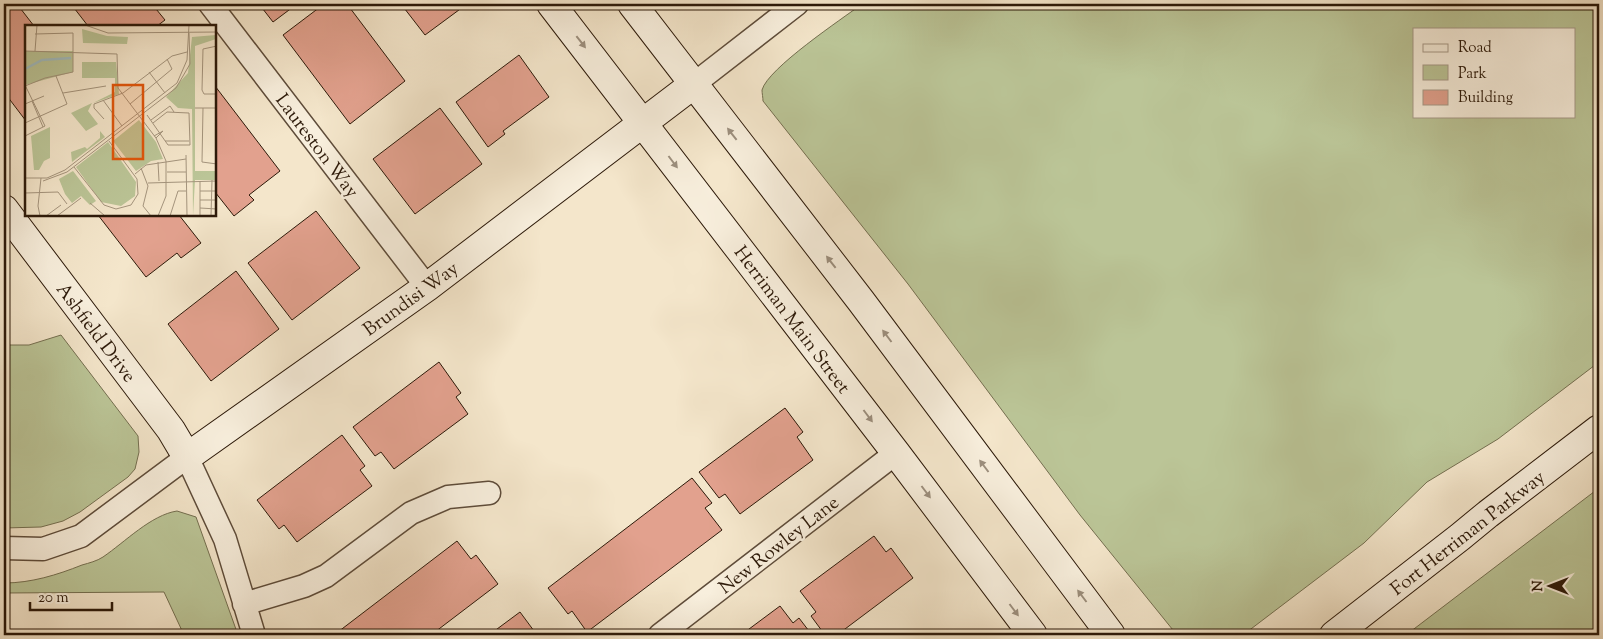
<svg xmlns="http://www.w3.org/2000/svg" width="1603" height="639" viewBox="0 0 1603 639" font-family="'Sorts Mill Goudy',serif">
	<rect width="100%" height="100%" fill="#f4e6cb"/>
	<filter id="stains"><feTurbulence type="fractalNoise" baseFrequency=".004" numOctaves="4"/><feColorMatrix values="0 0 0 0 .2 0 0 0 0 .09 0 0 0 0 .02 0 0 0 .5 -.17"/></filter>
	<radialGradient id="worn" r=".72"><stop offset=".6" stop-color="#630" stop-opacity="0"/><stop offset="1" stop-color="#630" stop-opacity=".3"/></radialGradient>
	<path fill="#bbc597" stroke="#746f50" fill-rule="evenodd" d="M 862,4 L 1599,4 L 1599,362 L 1498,439 L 1427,482 L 1364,543 L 1243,635 L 1177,635 L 1080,515 L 908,284 L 763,101 C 763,98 762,93 762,90 C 768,68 842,19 862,4 ZM 1414,29 L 1574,29 L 1574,116 L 1414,116 Z
		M 61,335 L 138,436 L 139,452 L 135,469 L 128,477 L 80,512 L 63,521 L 41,527 L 4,528 L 4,345 L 29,345 Z
		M 1599,488 L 1599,635 L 1406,635 Z
		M 177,511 L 196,517 L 238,635 L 184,635 L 164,592 L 4,593 L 4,583 C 31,583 57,575 82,565 C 89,563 97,561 103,557 C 125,542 151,515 177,511 Z"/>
	<path fill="#e2a18e" stroke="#2c1909" d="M 4,4 L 17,4 L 34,26 L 26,26 L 26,121 L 4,92 Z
		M 71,4 L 152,4 L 165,20 L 157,26 L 88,26 Z
		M 259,4 L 297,4 L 273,22 Z
		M 324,4 L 347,4 L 405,81 L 350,124 L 283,35 Z
		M 401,4 L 467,4 L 425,35 Z
		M 519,55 L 549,97 L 503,131 L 505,134 L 488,147 L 456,102 Z
		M 215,86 L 280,171 L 249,195 L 254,200 L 234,216 L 215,192 Z
		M 440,108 L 482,164 L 415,214 L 373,159 Z
		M 316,211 L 360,268 L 292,320 L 248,263 Z
		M 98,215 L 179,215 L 201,243 L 181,258 L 177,253 L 146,277 Z
		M 236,271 L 279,329 L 211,381 L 168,324 Z
		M 439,362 L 461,393 L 456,397 L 468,414 L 394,469 L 381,452 L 375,456 L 353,427 Z
		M 785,408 L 803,432 L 797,437 L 813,460 L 740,514 L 725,494 L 719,498 L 699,472 Z
		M 342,435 L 365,466 L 360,470 L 372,486 L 297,542 L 284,525 L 279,529 L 257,500 Z
		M 692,478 L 712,503 L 705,508 L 722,530 L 587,632 L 572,611 L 568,614 L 548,588 Z
		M 874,536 L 886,552 L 891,548 L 913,578 L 837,635 L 825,635 L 811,616 L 816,612 L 800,591 Z
		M 457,541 L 471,559 L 476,555 L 498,584 L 431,635 L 334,635 Z
		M 780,606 L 793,623 L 799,618 L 812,635 L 741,635 Z
		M 520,612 L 537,635 L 489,635 Z"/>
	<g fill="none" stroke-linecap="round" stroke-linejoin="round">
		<defs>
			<path id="street" d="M 210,4 L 427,287
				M 694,84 L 797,4
				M 4,548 L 43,549 L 81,536 L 187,457 L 225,539 L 254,635
				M 244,604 L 304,586 L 326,576 L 411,513 L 448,497 L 489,493
				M 660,635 L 896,453"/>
			<path id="secondary" d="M 551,4 L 896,453 L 1033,635
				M 632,4 L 861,301 L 1111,635
				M 4,209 L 134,381 L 171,430 L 187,457 L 427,287 L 694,84
				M 1334,635 L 1460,537 L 1488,514 L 1599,429"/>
		</defs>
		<use href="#street" stroke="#5e4c3a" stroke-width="25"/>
		<use href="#secondary" stroke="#2c1909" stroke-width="30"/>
		<use href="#street" stroke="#f8efdd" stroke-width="22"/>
		<use href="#secondary" stroke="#f8efdd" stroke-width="28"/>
	</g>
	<defs><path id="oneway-solid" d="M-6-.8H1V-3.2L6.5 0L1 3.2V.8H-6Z" transform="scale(1.25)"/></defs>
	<g fill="#9c8f7e">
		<use href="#oneway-solid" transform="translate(581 42) rotate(52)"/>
		<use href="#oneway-solid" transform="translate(732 134) rotate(-128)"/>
		<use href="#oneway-solid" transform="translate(673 162) rotate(53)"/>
		<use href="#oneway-solid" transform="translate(831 262) rotate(-128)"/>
		<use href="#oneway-solid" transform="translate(887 336) rotate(-127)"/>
		<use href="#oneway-solid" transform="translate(868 416) rotate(53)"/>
		<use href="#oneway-solid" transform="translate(984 466) rotate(-127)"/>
		<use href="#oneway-solid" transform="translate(926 492) rotate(53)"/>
		<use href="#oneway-solid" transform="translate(1082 596) rotate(-127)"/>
		<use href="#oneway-solid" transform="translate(1014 610) rotate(53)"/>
	</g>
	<g text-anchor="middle" stroke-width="5" stroke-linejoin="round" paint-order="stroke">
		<g font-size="19" fill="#2c1909" stroke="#f8efdd">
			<text transform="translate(318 145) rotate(53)" y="7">Laureston Way</text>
			<text transform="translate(410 298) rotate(-36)" y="7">Brundisi Way</text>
			<text transform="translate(793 319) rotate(53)" y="7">Herriman Main Street</text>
			<text transform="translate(97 332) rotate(53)" y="7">Ashfield Drive</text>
			<text transform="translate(1467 532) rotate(-38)" y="7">Fort Herriman Parkway</text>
			<text transform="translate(778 544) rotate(-38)" y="7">New Rowley Lane</text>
		</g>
	</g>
	<g transform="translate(25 25)">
		<rect width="191" height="191" fill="#f4e6cb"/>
		<path d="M 57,4 L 82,11 L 103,12 L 102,19 L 58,18 ZM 191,10 L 191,14 L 170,21 L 170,146 L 191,146 L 192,155 L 170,155 L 168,191 L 167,84 L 153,83 L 141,72 L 163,48 L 167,12 ZM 0,26 L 48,26 L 48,47 L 0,60 ZM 57,37 L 91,37 L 94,69 L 68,78 L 90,67 L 90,53 L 57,53 ZM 67,78 L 63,86 L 73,99 L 61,106 L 46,88 ZM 114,95 L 131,117 L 138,134 L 126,136 L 111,146 L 88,116 ZM 25,102 L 25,133 L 19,136 L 14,145 L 9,145 L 6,111 ZM 75,106 L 80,112 L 47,137 L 46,127 L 60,122 L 62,124 L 75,113 ZM 83,117 L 111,157 L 110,171 L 96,181 L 76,177 L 51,142 ZM 48,146 L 71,176 L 65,180 L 56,171 L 47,178 L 40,169 L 34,154 Z" fill="#bbc597"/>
		<path fill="none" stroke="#a1bdc1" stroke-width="2.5" d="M 0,44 L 17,35 L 46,33"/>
		<path fill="none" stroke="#a4947d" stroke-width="1" d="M 60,0 L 83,8 L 192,7M 192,21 L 178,24 L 177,65 L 179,69 L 192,69M 0,26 L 92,29 L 93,63 L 131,113 L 141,136 L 141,171 L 133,191M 10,26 L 12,0M 124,47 L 140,68M 0,60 L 20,101 L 0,111M 0,61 L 20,53 L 48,47 L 48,8 L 10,9M 38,68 L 81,61M 78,75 L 97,101M 7,76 L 18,102M 0,79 L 19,71M 105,79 L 147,44 L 142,34M 170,83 L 192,83M 178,83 L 177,137 L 192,139M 122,90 L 143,120 L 165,120 L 164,88 L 142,87 L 128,98M 79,94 L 69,83 L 69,79 L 98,68 L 147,31 L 162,27M 126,95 L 145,81 L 149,87M 0,98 L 42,79 L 31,51M 129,111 L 138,106 L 131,113M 140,116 L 164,116M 161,130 L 162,191M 133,137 L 134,156M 49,142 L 79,180 L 91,184 L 106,180 L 113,169 L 112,154 L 84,116M 116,143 L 123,161 L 118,181 L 126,191M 142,147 L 161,147M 110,149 L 121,140 L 161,134M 0,153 L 22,153 L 40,145 L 152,58 L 162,35 L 164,0M 18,156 L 42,147 L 151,63 L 165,39 L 164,8M 175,156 L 175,191M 123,158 L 192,156M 175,166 L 192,166M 0,168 L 33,167 L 42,179M 175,175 L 192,175M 0,177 L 0,159M 65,178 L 80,191M 175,183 L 192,184M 15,191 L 13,181 L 16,153M 21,191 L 36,180M 32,191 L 56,173M 145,191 L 153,166 L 161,166M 186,191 L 187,155"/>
		<path fill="#df560c" fill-opacity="0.15" stroke="#df560c" stroke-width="2.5" d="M 88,60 L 118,60 L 118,134 L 88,134 Z"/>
		<rect width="191" height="191" fill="none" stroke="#2c1909" stroke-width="2.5"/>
	</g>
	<rect width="1603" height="639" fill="none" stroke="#f4e6cb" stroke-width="20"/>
	<rect x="5" y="5" width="1593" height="629" fill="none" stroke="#2c1909" stroke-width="2.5"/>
	<rect x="10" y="10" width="1583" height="619" fill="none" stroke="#2c1909"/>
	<rect x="1413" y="28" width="162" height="90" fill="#f8efdd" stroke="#a69988"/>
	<rect x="1423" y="44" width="25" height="8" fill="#f8efdd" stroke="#a69988"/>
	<text x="1458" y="52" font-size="15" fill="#2c1909">Road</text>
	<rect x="1423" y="65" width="25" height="15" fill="#bbc597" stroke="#a69988"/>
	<text x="1458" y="78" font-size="15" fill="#2c1909">Park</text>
	<rect x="1423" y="90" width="25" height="15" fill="#e2a18e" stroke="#a69988"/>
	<text x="1458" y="102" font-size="15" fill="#2c1909">Building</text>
	<g transform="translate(1550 586) rotate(270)" stroke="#f8efdd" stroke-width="4" paint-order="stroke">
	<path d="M0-4L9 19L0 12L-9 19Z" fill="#2c1909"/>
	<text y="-8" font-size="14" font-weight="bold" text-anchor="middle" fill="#2c1909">N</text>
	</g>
	<path d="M30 602v8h82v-8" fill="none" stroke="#2c1909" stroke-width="2.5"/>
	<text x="38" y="602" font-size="15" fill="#2c1909" stroke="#f8efdd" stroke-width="4" paint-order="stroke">20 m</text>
	<rect width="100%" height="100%" filter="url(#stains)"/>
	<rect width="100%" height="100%" fill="url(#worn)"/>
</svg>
